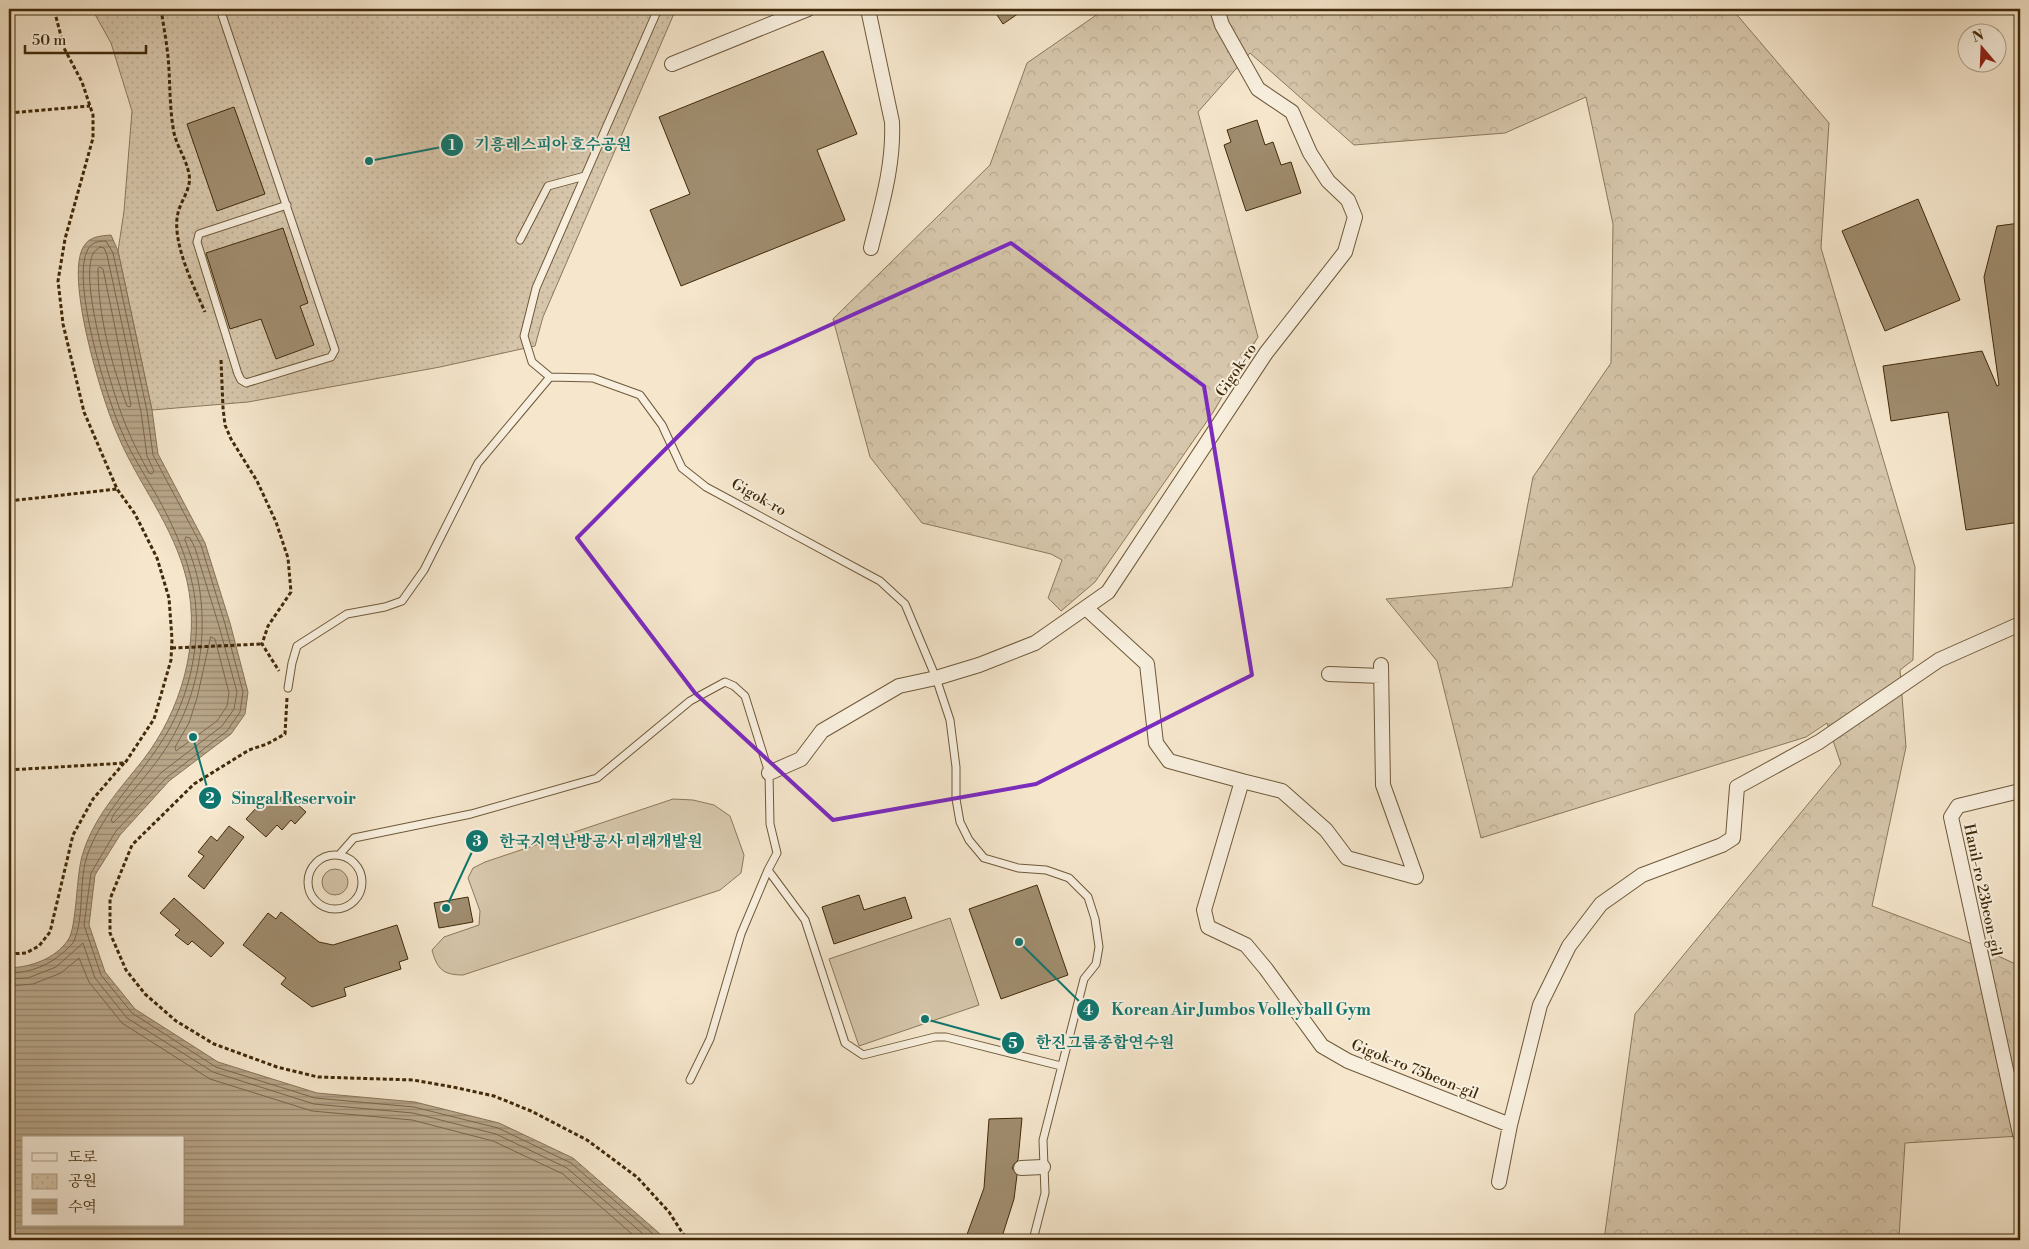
<svg xmlns="http://www.w3.org/2000/svg" width="2029" height="1249" viewBox="0 0 2029 1249" font-family="'Libre Bodoni','Noto Serif KR',serif">
	<defs>
		<pattern id="forest-crowns" width="20" height="18" patternUnits="userSpaceOnUse" patternTransform="scale(1.25)"><rect width="20" height="18" fill="#d6c6ab"/><path d="M2 6a3 3 0 1 1 6 0M12 15a3 3 0 1 1 6 0" fill="none" stroke="#b9aa92"/></pattern>
		<pattern id="park-dots" width="8" height="8" patternUnits="userSpaceOnUse" patternTransform="scale(1.25)"><rect width="8" height="8" fill="#d6c6ab"/><path d="M2 2h.1M6 6h.1" fill="none" stroke="#b9aa92" stroke-width="1.8" stroke-linecap="round"/></pattern>
		<pattern id="water-rules" width="6" height="5" patternUnits="userSpaceOnUse" patternTransform="scale(1.25)"><rect width="6" height="5" fill="#b8a68a"/><path d="M0 2.5h6" fill="none" stroke="#97876f"/></pattern>
	</defs>
	<rect width="100%" height="100%" fill="#f5e6cc"/>
	<filter id="stains"><feTurbulence type="fractalNoise" baseFrequency=".004" numOctaves="4"/><feColorMatrix values="0 0 0 0 .2 0 0 0 0 .09 0 0 0 0 .02 0 0 0 .5 -.17"/></filter>
	<radialGradient id="worn" r=".72"><stop offset=".6" stop-color="#630" stop-opacity="0"/><stop offset="1" stop-color="#630" stop-opacity=".3"/></radialGradient>
	<path fill="#d6c6ab" stroke="#8c785a" d="M 673,799 L 693,800 L 714,805 L 730,816 L 744,855 L 741,873 L 720,890 L 463,975 C 443,975 437,969 432,950 L 444,937 L 479,925 L 480,911 L 468,878 L 473,868 L 485,862 Z
		M322 882a13 13 0 1 1 26 0a13 13 0 1 1-26 0Z
		M 950,918 L 979,1005 L 859,1046 L 829,959 Z"/>
	<path fill="url(#forest-crowns)" stroke="#8c785a" d="M 1105,9 L 1732,9 L 1829,123 L 1821,248 L 1915,567 L 1913,660 L 1900,670 L 1906,747 L 1872,906 L 1965,941 L 2020,966 L 2020,1136 L 1905,1143 L 1899,1237 L 1897,1240 L 1604,1240 L 1635,1014 L 1841,764 L 1827,723 L 1806,737 L 1481,838 L 1437,661 L 1386,599 L 1512,587 L 1533,477 L 1611,363 L 1613,224 L 1586,97 L 1505,133 L 1354,145 L 1250,53 L 1198,112 L 1258,337 L 1212,414 L 1095,582 L 1061,611 L 1048,598 L 1062,560 L 1051,554 L 922,523 L 870,457 L 833,319 L 990,165 L 1027,63 Z"/>
	<path fill="url(#park-dots)" stroke="#8c785a" d="M 92,9 L 676,9 L 543,317 L 535,346 L 440,367 L 248,402 L 152,410 L 118,251 L 124,211 L 132,111 L 111,43 Z"/>
	<path fill="url(#water-rules)" stroke="#887456" fill-rule="evenodd" d="M 111,235 L 118,251 L 152,410 L 158,454 L 205,543 L 230,623 L 248,692 L 245,714 L 231,734 L 169,781 L 120,835 L 95,875 L 89,925 L 105,972 L 135,1009 L 218,1062 L 317,1093 L 415,1102 L 499,1123 L 573,1158 L 667,1240 L 9,1240 L 9,968 C 31,967 55,959 68,940 C 77,928 76,872 83,853 C 94,817 120,789 143,760 C 181,711 201,643 187,581 C 174,525 137,483 116,431 C 102,399 64,275 84,246 C 90,236 101,236 111,235 ZM 24,1138 L 184,1138 L 184,1225 L 24,1225 Z"/>
	<g fill="none" stroke-linecap="round" stroke-linejoin="round">
		<path stroke="#7c684a" stroke-width="1" d="M 100,247 L 104,248 L 107,255 L 141,412 L 147,456 L 154,471 L 152,474 L 149,473 C 141,458 133,443 127,428 C 114,399 77,277 94,252 C 95,251 99,248 100,247 Z
			M 100,267 L 103,269 L 131,405 L 130,407 L 127,406 C 111,362 98,316 98,269 Z
			M 186,537 L 190,538 L 195,548 L 219,626 L 237,692 L 234,709 L 222,726 L 162,772 L 113,823 L 111,820 L 114,814 C 132,791 153,769 168,745 C 198,696 209,636 198,580 C 195,566 190,553 185,540 Z
			M 211,637 L 215,639 L 229,693 L 227,706 L 217,721 L 176,751 L 175,747 L 189,723 L 197,698 Z
			M 9,973 C 31,973 50,965 66,950 C 69,947 73,944 74,941 C 85,917 78,879 88,853 C 104,811 136,781 160,744 C 191,699 205,632 191,578 C 186,557 177,535 167,515 C 153,486 133,460 121,430 C 107,398 70,279 88,249 C 92,242 99,241 106,241 L 113,253 L 147,411 L 153,455 L 201,545 L 225,624 L 243,692 L 240,712 L 227,731 L 166,778 L 116,831 L 91,873 L 84,925 L 101,975 L 132,1013 L 216,1067 L 315,1098 L 414,1107 L 498,1128 L 571,1163 L 660,1240
			M 9,979 L 28,978 L 56,967 L 83,943 L 95,978 L 127,1018 L 213,1072 L 314,1104 L 413,1113 L 496,1134 L 567,1168 L 650,1240
			M 9,986 L 33,984 L 61,973 L 79,958 L 89,982 L 122,1023 L 210,1079 L 312,1111 L 412,1120 L 493,1141 L 563,1174 L 639,1240"/>
	</g>
	<path fill="#9f8c6e" stroke="#412a09" d="M 993,9 L 1025,9 L 1003,24 Z
		M 823,51 L 857,134 L 817,150 L 845,220 L 681,286 L 650,210 L 690,194 L 659,117 Z
		M 234,107 L 265,194 L 217,211 L 187,124 Z
		M 1257,120 L 1265,145 L 1273,142 L 1281,165 L 1291,162 L 1301,193 L 1246,211 L 1224,145 L 1231,142 L 1227,130 Z
		M 1918,199 L 1960,300 L 1885,331 L 1842,231 Z
		M 2020,223 L 2020,522 L 1966,530 L 1948,412 L 1891,421 L 1883,366 L 1982,351 L 1997,386 L 1999,385 L 1984,277 L 1997,226 Z
		M 283,228 L 308,303 L 300,306 L 314,345 L 276,359 L 261,319 L 230,329 L 206,253 Z
		M 285,793 L 306,812 L 295,824 L 291,820 L 282,830 L 277,825 L 266,837 L 246,819 L 257,807 L 261,811 L 271,800 L 275,804 Z
		M 229,826 L 244,837 L 204,889 L 188,876 L 204,856 L 198,852 L 211,836 L 217,841 Z
		M 1037,885 L 1068,975 L 1001,999 L 969,909 Z
		M 859,895 L 864,910 L 905,897 L 912,918 L 834,944 L 822,907 Z
		M 468,897 L 473,922 L 439,928 L 434,903 Z
		M 174,898 L 224,943 L 211,957 L 192,941 L 188,945 L 175,935 L 180,930 L 160,913 Z
		M 281,912 L 319,942 L 333,945 L 397,925 L 408,959 L 399,962 L 401,969 L 344,988 L 346,996 L 312,1007 L 281,984 L 286,978 L 243,945 L 268,913 L 276,919 Z
		M 1022,1118 L 1018,1160 L 1014,1164 L 1012,1168 L 1017,1175 L 1014,1199 L 1001,1240 L 965,1240 L 984,1188 L 989,1119 Z"/>
	<g fill="none" stroke-linecap="round" stroke-linejoin="round">
		<defs>
			<path id="service" d="M 220,9 L 335,350 L 331,357 L 246,383 L 241,380 L 238,374 L 197,242 L 199,234 L 287,205
				M 520,240 L 548,186 L 585,176
				M 550,377 L 593,378 L 640,395 L 662,425 L 682,468 L 706,487 L 880,581 L 905,604 L 936,678 L 950,720 L 956,767 L 956,799 L 960,822 L 969,840 L 984,858 L 1018,868 L 1046,870 L 1069,878 L 1088,897 L 1095,919 L 1099,947 L 1096,964 L 1084,979 L 1043,1140 L 1045,1193 L 1033,1240
				M 288,688 L 292,663 L 297,646 L 347,614 L 385,607 L 402,601 L 424,570 L 478,463 L 550,377 L 532,362 L 524,336 L 536,288 L 658,9
				M308 882a27 27 0 1 1 54 0a27 27 0 1 1-54 0Z
				M 339,855 L 354,838 L 471,814 L 597,778 L 690,701 L 725,682 L 734,686 L 745,696 L 769,773 L 770,824 L 777,853 L 768,870 L 805,920 L 845,1043 L 863,1055 L 935,1037 L 946,1037 L 1061,1066
				M 690,1080 L 710,1039 L 741,934 L 768,870"/>
			<path id="minor" d="M 868,9 L 892,122 C 894,166 881,207 871,248
				M 672,64 L 808,9
				M 1086,608 L 1147,664 L 1156,743 L 1169,761 L 1242,781 L 1204,910 L 1208,927 L 1246,945 L 1266,969 L 1322,1046 L 1348,1061 L 1510,1125 L 1540,1005 L 1569,946 L 1601,904 L 1642,875 L 1722,845 L 1733,838 L 1737,787 L 1819,742 L 1939,660 L 2020,624
				M 1329,674 L 1381,676
				M 769,773 L 801,759 L 822,731 L 899,686 L 936,678 L 979,665 L 1035,643 L 1108,592 L 1266,353 L 1345,252 L 1355,217 L 1348,200 L 1328,181 L 1310,153 L 1292,112 L 1258,89 L 1222,25 L 1217,9
				M 1242,781 L 1282,791 L 1326,830 L 1347,858 L 1416,877 L 1383,785 L 1381,665
				M 2020,791 L 1958,806 L 1951,817 L 2020,1134
				M 1021,1168 L 1043,1167
				M 1499,1182 L 1510,1125"/>
		</defs>
		<use href="#service" stroke="#6e593a" stroke-width="9"/>
		<use href="#minor" stroke="#6e593a" stroke-width="16"/>
		<path stroke="#412a09" stroke-width="3" stroke-dasharray="4 2.5" stroke-linecap="butt" d="M 161,9 C 164,29 168,49 169,70 C 170,89 170,108 173,127 C 175,145 186,157 189,174 C 192,188 181,200 178,213 C 171,241 194,287 205,312
			M 9,113 L 90,106
			M 221,360 L 223,408 L 225,425 L 231,439 L 257,481 L 276,522 L 288,558 L 291,592 L 268,626 L 262,644 L 279,671
			M 9,501 L 117,489
			M 172,648 L 262,644
			M 287,698 L 285,734 L 267,744 L 249,750 L 194,784 L 132,845 L 110,899 L 110,933 L 126,970 L 145,994 L 176,1021 L 214,1044 L 277,1067 L 318,1077 L 413,1080 L 453,1087 L 494,1096 L 531,1111 L 587,1140 L 637,1177 L 669,1212 L 687,1240
			M 9,758 L 10,770
			M 9,770 L 125,763 L 154,719 L 171,660 L 172,639 L 169,598 L 157,558 L 135,514 L 117,489 L 84,412 L 63,324 L 58,281 L 65,239 L 93,138 L 93,115 L 82,82 L 64,48 L 54,9
			M 9,954 L 26,953 L 39,946 L 50,932 L 73,835 L 93,799 L 124,763"/>
		<use href="#service" stroke="#f8efde" stroke-width="7"/>
		<use href="#minor" stroke="#f8efde" stroke-width="14"/>
	</g>
	<path fill="none" stroke="#7b2cbf" stroke-width="4" stroke-linejoin="round" d="M 1011,243 L 1204,386 L 1252,675 L 1036,784 L 833,820 L 695,693 L 577,538 L 755,359 Z"/>
	<g text-anchor="middle" stroke-width="4" stroke-linejoin="round" paint-order="stroke">
		<g font-size="15" fill="#412a09" stroke="#f8efde">
			<text transform="translate(1236 370) rotate(-56)" y="5">Gigok-ro</text>
			<text transform="translate(759 497) rotate(29)" y="5">Gigok-ro</text>
			<text transform="translate(1983 890) rotate(78)" y="5">Hanil-ro 23beon-gil</text>
			<text transform="translate(1415 1069) rotate(22)" y="5">Gigok-ro 75beon-gil</text>
		</g>
	</g>
	<path fill="none" stroke="#0f766e" stroke-width="2" d="M369 161L452 145M193 737L210 798M446 908L477 841M1019 942L1088 1010M925 1019L1013 1043"/>
	<g fill="#0f766e" stroke="#f8efde" stroke-width="2">
		<circle cx="369" cy="161" r="5"/>
		<circle cx="193" cy="737" r="5"/>
		<circle cx="446" cy="908" r="5"/>
		<circle cx="1019" cy="942" r="5"/>
		<circle cx="925" cy="1019" r="5"/>
		<circle cx="452" cy="145" r="12"/>
		<circle cx="210" cy="798" r="12"/>
		<circle cx="477" cy="841" r="12"/>
		<circle cx="1088" cy="1010" r="12"/>
		<circle cx="1013" cy="1043" r="12"/>
	</g>
	<g font-size="15" text-anchor="middle" font-weight="bold" fill="#fff">
		<text x="452" y="150">1</text>
		<text x="210" y="803">2</text>
		<text x="477" y="846">3</text>
		<text x="1088" y="1015">4</text>
		<text x="1013" y="1048">5</text>
	</g>
	<g font-size="16" text-anchor="middle" font-weight="bold" fill="#0f766e" stroke="#f8efde" stroke-width="4" stroke-linejoin="round" paint-order="stroke">
		<text x="553" y="150">기흥레스피아 호수공원</text>
		<text x="294" y="804">Singal Reservoir</text>
		<text x="601" y="847">한국지역난방공사 미래개발원</text>
		<text x="1241" y="1015">Korean Air Jumbos Volleyball Gym</text>
		<text x="1105" y="1048">한진그룹종합연수원</text>
	</g>
	<rect width="2029" height="1249" fill="none" stroke="#f5e6cc" stroke-width="30"/>
	<rect x="10" y="10" width="2009" height="1229" fill="none" stroke="#412a09" stroke-width="2.5"/>
	<rect x="15" y="15" width="1999" height="1219" fill="none" stroke="#412a09"/>
	<rect x="22" y="1136" width="162" height="90" fill="#f8efde" stroke="#afa089"/>
	<rect x="32" y="1153" width="25" height="8" fill="#f8efde" stroke="#afa089"/>
	<text x="68" y="1162" font-size="15" fill="#412a09">도로</text>
	<rect x="32" y="1174" width="25" height="15" fill="url(#park-dots)" stroke="#afa089"/>
	<text x="68" y="1186" font-size="15" fill="#412a09">공원</text>
	<rect x="32" y="1199" width="25" height="15" fill="url(#water-rules)" stroke="#afa089"/>
	<text x="68" y="1212" font-size="15" fill="#412a09">수역</text>
	<g transform="translate(1982 48) rotate(341)"><circle r="24" fill="#f8efde" stroke="#afa089"/>
	<path d="M0-4L9 19L0 12L-9 19Z" fill="#8f2418"/>
	<text y="-8" font-size="14" font-weight="bold" text-anchor="middle" fill="#412a09">N</text>
	</g>
	<path d="M25 45v8h121v-8" fill="none" stroke="#412a09" stroke-width="2.5"/>
	<text x="32" y="45" font-size="15" fill="#412a09" stroke="#f8efde" stroke-width="4" paint-order="stroke">50 m</text>
	<rect width="100%" height="100%" filter="url(#stains)"/>
	<rect width="100%" height="100%" fill="url(#worn)"/>
</svg>
